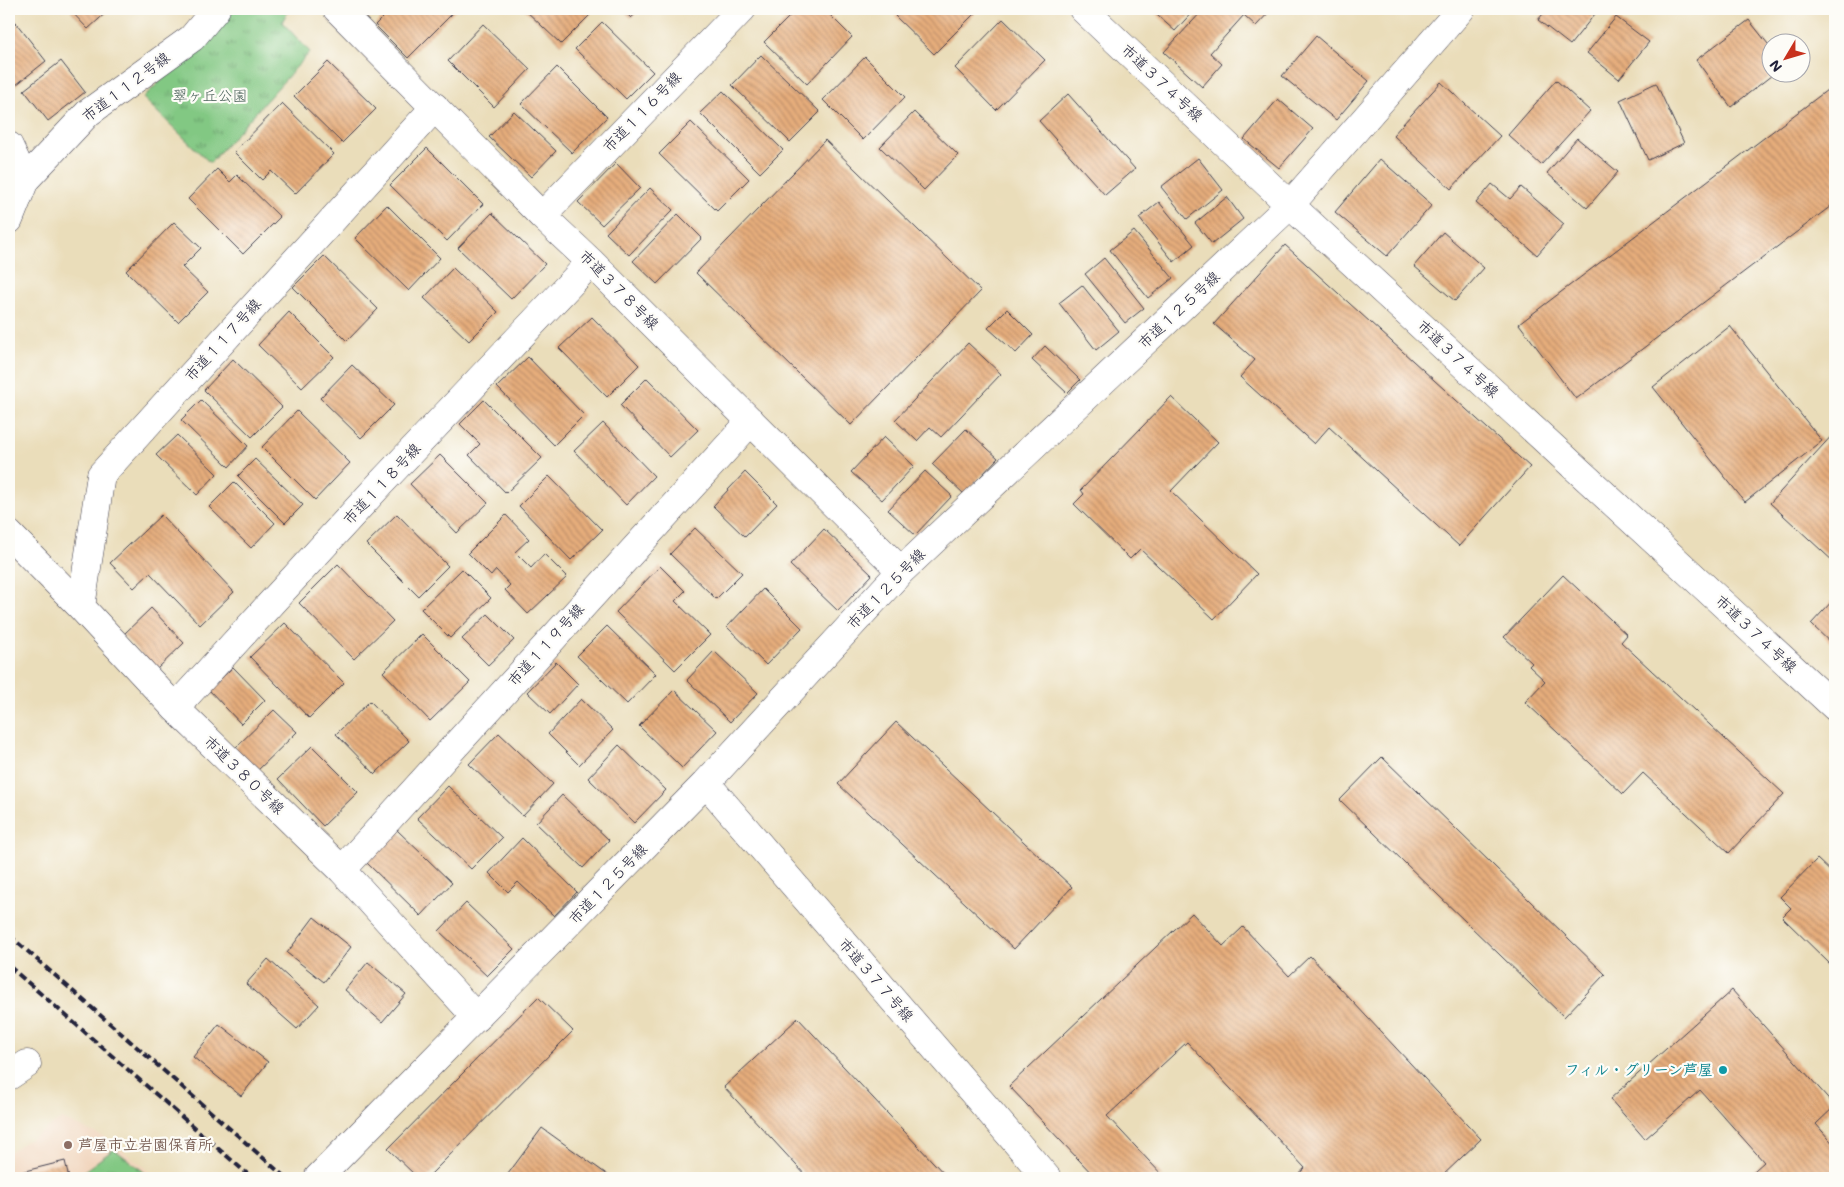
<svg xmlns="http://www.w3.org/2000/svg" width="1844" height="1187" viewBox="0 0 1844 1187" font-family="Mali,'Klee One',sans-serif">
	<defs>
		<pattern id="park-tufts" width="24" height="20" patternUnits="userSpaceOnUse" patternTransform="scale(1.25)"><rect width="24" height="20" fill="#82c883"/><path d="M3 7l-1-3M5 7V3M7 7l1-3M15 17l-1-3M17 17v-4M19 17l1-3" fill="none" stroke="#6aa26c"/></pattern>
		<pattern id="building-back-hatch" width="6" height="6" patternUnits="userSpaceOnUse" patternTransform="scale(1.25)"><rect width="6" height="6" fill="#e6ad7c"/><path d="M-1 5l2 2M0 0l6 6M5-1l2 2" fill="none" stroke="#ba8c67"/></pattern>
	</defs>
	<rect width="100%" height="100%" fill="#fdfcf7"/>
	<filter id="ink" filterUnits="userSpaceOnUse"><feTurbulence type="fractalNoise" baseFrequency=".02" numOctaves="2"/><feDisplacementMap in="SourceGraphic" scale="10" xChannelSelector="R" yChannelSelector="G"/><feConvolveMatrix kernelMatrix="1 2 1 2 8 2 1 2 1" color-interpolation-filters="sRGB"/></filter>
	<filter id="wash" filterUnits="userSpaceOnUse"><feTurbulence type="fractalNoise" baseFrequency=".0096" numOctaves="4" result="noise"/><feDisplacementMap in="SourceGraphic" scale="20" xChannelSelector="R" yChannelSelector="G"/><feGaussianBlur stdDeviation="1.12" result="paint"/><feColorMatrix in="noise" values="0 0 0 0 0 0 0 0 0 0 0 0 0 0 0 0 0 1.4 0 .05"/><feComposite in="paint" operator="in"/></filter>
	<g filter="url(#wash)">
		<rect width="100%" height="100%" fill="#eaddba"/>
		<path fill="#f1d5bd" d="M 62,1119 L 106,1138 L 158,1178 L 9,1178 L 9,1152 Z"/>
		<path fill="url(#park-tufts)" stroke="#52755f" d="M 233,9 L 289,9 L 282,22 L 310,52 L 210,163 L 143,98 Z
			M 114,1149 L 152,1178 L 81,1178 L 80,1174 Z"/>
		<g id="blocks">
			<path fill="url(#building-back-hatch)" d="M 69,9 L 110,9 L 88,29 Z
				M 391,9 L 457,9 L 408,58 L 375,25 Z
				M 524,9 L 585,9 L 591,14 L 561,44 Z
				M 622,9 L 641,9 L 631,18 Z
				M 797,9 L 824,9 L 852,37 L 807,84 L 764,42 Z
				M 902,9 L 979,9 L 934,54 L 895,16 Z
				M 1150,9 L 1195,9 L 1175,31 Z
				M 1204,9 L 1272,9 L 1256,26 L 1244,15 L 1210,53 L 1222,64 L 1202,87 L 1164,52 Z
				M 1547,9 L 1599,9 L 1570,45 L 1538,20 Z
				M 9,14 L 46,61 L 11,89 L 9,86 Z
				M 1616,17 L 1649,42 L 1619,79 L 1587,53 Z
				M 1003,19 L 1045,60 L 996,110 L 955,68 Z
				M 1749,20 L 1772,49 L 1772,72 L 1776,72 L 1731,107 L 1696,60 Z
				M 602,22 L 653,72 L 626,99 L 575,49 Z
				M 483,24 L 530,69 L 494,107 L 448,61 Z
				M 1316,36 L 1369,81 L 1336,120 L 1282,76 Z
				M 761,55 L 820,112 L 790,142 L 732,85 Z
				M 865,57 L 905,97 L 863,140 L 823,100 Z
				M 61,61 L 85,92 L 48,121 L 24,90 Z
				M 328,62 L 376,109 L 342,143 L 294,96 Z
				M 557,67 L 607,117 L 572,153 L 521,104 Z
				M 1556,80 L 1590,111 L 1541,165 L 1508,135 Z
				M 1441,82 L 1500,136 L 1451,189 L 1393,135 Z
				M 1656,83 L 1684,143 L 1648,160 L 1620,100 Z
				M 1835,84 L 1835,203 L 1576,399 L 1519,324 Z
				M 723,91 L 783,150 L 760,173 L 700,113 Z
				M 1068,94 L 1135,169 L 1105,195 L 1039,121 Z
				M 1278,99 L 1313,129 L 1279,168 L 1244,139 Z
				M 282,103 L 334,154 L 295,194 L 271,171 L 262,180 L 234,152 Z
				M 514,111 L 556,151 L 531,177 L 489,137 Z
				M 914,112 L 958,155 L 924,190 L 880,147 Z
				M 691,122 L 749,179 L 717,211 L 659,154 Z
				M 1577,138 L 1618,172 L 1587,208 L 1547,173 Z
				M 825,140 L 981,291 L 851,425 L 696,273 Z
				M 427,148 L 483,204 L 447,241 L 390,185 Z
				M 1198,158 L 1223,190 L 1187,219 L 1161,187 Z
				M 1380,159 L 1432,205 L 1387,256 L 1335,212 Z
				M 616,163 L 640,188 L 602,225 L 578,202 Z
				M 217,169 L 230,182 L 237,175 L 280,217 L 243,254 L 188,199 Z
				M 1492,184 L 1510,199 L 1521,187 L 1564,224 L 1537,255 L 1476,203 Z
				M 650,188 L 673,210 L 629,255 L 606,233 Z
				M 1227,197 L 1243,219 L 1212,244 L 1195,223 Z
				M 1159,202 L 1194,245 L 1174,262 L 1139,218 Z
				M 387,205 L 440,258 L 409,291 L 355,238 Z
				M 492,213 L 545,264 L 511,299 L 458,248 Z
				M 678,214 L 702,238 L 657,284 L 633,261 Z
				M 174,222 L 201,248 L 182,267 L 208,292 L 178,322 L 126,271 Z
				M 1134,231 L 1173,278 L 1148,298 L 1110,250 Z
				M 1443,232 L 1484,268 L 1455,301 L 1414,266 Z
				M 1285,245 L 1530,467 L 1459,546 L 1329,427 L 1314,444 L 1240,377 L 1255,360 L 1214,324 Z
				M 324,256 L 378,309 L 347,341 L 293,287 Z
				M 1104,258 L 1144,308 L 1125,323 L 1085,274 Z
				M 453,268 L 498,312 L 469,341 L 424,298 Z
				M 1082,285 L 1119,331 L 1096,350 L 1059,303 Z
				M 1007,309 L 1033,335 L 1016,353 L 988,328 Z
				M 289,312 L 334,357 L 302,388 L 258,345 Z
				M 592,317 L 639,365 L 607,397 L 559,348 Z
				M 1730,326 L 1822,441 L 1745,502 L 1653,387 Z
				M 968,343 L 1001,374 L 941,437 L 930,427 L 917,441 L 895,420 Z
				M 1045,346 L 1080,380 L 1067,393 L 1032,360 Z
				M 528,357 L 584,415 L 554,445 L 497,387 Z
				M 233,359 L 282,407 L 252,437 L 204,390 Z
				M 352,365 L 394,405 L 361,438 L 320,398 Z
				M 647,378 L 698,430 L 670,457 L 620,405 Z
				M 1171,397 L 1218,442 L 1171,491 L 1257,574 L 1214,619 L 1140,549 L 1130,559 L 1074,504 L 1084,494 L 1081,490 Z
				M 201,400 L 248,446 L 229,467 L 181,420 Z
				M 484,400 L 542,458 L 506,493 L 469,455 L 480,444 L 460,424 Z
				M 297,411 L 350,463 L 315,500 L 262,447 Z
				M 603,423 L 654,476 L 626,505 L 574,451 Z
				M 966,429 L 998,458 L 964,494 L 932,464 Z
				M 1835,432 L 1835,563 L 1770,503 Z
				M 177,435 L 217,474 L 197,495 L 156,455 Z
				M 884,437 L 914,466 L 882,500 L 851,472 Z
				M 440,455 L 488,503 L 457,533 L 410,484 Z
				M 255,459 L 303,505 L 285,523 L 238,476 Z
				M 925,471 L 952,496 L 915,535 L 888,510 Z
				M 745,472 L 777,504 L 745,537 L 713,506 Z
				M 549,476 L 602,530 L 571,560 L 519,506 Z
				M 234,482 L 275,523 L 251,548 L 209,507 Z
				M 397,514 L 448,566 L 418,596 L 366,544 Z
				M 161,515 L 234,592 L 200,625 L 150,573 L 134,588 L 110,563 Z
				M 506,515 L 529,539 L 515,552 L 531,568 L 544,554 L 567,577 L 528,614 L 505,590 L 510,585 L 496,570 L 491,576 L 468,553 Z
				M 695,528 L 742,573 L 716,599 L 670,554 Z
				M 824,529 L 872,575 L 838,611 L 790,565 Z
				M 338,564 L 393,621 L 354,659 L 299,603 Z
				M 660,566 L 685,591 L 675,601 L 710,635 L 675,670 L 616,612 Z
				M 462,569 L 491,598 L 450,638 L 421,609 Z
				M 1563,575 L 1627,635 L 1621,642 L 1784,794 L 1729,853 L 1643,773 L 1623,794 L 1525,702 L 1545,681 L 1529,666 L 1532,663 L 1504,637 Z
				M 763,589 L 802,628 L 766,665 L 727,627 Z
				M 1835,598 L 1835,647 L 1811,624 Z
				M 151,608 L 184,643 L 156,670 L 123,635 Z
				M 488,614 L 514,640 L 488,665 L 462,639 Z
				M 285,623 L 344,683 L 309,718 L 250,657 Z
				M 607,626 L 656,674 L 627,704 L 577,656 Z
				M 422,634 L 470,682 L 430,721 L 383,672 Z
				M 714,651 L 758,693 L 730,722 L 687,680 Z
				M 556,662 L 578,684 L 550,714 L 527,692 Z
				M 233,667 L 265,700 L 241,724 L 209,690 Z
				M 674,690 L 717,731 L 682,768 L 639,726 Z
				M 581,699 L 613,730 L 579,765 L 548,734 Z
				M 370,701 L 409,741 L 375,774 L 336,734 Z
				M 274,710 L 297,732 L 254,774 L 232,751 Z
				M 896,722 L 1072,887 L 1014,949 L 838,784 Z
				M 499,733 L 553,784 L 523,816 L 469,764 Z
				M 619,745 L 666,790 L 634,823 L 588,778 Z
				M 312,746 L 358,792 L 323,826 L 278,779 Z
				M 1382,757 L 1605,974 L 1564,1017 L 1340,800 Z
				M 448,786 L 502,838 L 471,869 L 417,818 Z
				M 562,795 L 609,840 L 583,868 L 536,823 Z
				M 397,830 L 452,883 L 421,916 L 366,862 Z
				M 522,838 L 577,892 L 554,916 L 518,882 L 508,892 L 489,873 Z
				M 1817,859 L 1834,875 L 1835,873 L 1835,959 L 1830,964 L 1782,917 L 1791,908 L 1780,897 Z
				M 466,903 L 514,949 L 487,976 L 439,931 Z
				M 1192,913 L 1223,946 L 1243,927 L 1289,976 L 1310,956 L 1481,1139 L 1440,1178 L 1294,1178 L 1305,1168 L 1187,1042 L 1107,1116 L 1164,1177 L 1096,1178 L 1009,1086 Z
				M 314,917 L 351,947 L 324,982 L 287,953 Z
				M 268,959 L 319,1005 L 297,1029 L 246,984 Z
				M 368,962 L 406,994 L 382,1022 L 345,990 Z
				M 1732,990 L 1835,1106 L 1816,1124 L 1835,1146 L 1835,1178 L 1746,1178 L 1764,1162 L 1700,1090 L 1645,1139 L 1610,1099 Z
				M 538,997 L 573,1031 L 427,1178 L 418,1178 L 388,1149 Z
				M 798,1018 L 948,1178 L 808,1178 L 724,1087 Z
				M 219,1024 L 268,1062 L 241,1096 L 193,1057 Z
				M 542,1128 L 612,1178 L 505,1178 Z
				M 65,1161 L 69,1178 L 9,1178 L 9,1175 Z"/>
		</g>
	</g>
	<g filter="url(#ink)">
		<use href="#blocks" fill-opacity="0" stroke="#403e4e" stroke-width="1"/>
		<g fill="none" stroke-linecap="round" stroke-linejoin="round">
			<defs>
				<path id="street" d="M 337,9 L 542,216 L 591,262 L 901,571
					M 1083,9 L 1290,205 L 1835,707
					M 9,146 L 25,180
					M 542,216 L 742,9
					M 9,220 L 25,180 L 88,113 L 192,38 L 216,9
					M 9,534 L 81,607 L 175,708 L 342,870 L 477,1018
					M 81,607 L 101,475 L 435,107
					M 175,708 L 382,482 L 591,262
					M 706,783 L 1047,1178
					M 342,870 L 751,421
					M 9,1076 L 27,1064
					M 318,1178 L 706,783 L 901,571 L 1290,205 L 1461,9"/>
			</defs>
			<use href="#street" stroke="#403e4e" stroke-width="29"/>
			<use href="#street" stroke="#fff" stroke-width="28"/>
			<path stroke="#22223b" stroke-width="4" stroke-dasharray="8 4" stroke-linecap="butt" d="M 9,935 L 286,1178
				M 9,966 L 252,1178"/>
		</g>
	</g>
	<circle fill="#0f9aa8" stroke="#fdfcf7" stroke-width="2" cx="1723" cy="1070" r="5"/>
	<circle fill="#8d6e63" stroke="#fdfcf7" stroke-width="2" cx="68" cy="1145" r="5"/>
	<g text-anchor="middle" stroke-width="4.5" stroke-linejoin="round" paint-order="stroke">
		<g font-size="15" fill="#22223b" stroke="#fdfcf7">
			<text transform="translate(1162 83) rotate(43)" y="5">市道３７４号線</text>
			<text transform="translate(126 87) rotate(-37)" y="5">市道１１２号線</text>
			<text transform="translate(642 112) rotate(-46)" y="5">市道１１６号線</text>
			<text transform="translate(619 290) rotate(45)" y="5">市道３７８号線</text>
			<text transform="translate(1179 310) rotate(-43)" y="5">市道１２５号線</text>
			<text transform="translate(223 340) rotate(-48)" y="5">市道１１７号線</text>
			<text transform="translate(1458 359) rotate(43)" y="5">市道３７４号線</text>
			<text transform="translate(382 484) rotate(-47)" y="5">市道１１８号線</text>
			<text transform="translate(886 589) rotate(-46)" y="5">市道１２５号線</text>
			<text transform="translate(1756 634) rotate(43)" y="5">市道３７４号線</text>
			<text transform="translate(546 645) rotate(-48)" y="5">市道１１９号線</text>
			<text transform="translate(244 775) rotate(44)" y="5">市道３８０号線</text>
			<text transform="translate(608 884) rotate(-46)" y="5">市道１２５号線</text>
			<text transform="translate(876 980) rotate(49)" y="5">市道３７７号線</text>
		</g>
		<g font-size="15" fill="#445c54" stroke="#fdfcf7">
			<text x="210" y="101">翠ヶ丘公園</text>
		</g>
		<g font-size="15" font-weight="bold" fill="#0d838f" stroke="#fdfcf7" text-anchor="end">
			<text x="1713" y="1075">フィル・グリーン芦屋</text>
		</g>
		<g font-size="15" font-weight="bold" fill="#785e54" stroke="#fdfcf7" text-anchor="start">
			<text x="78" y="1150">芦屋市立岩園保育所</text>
		</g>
	</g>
	<rect width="1844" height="1187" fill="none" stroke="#fdfcf7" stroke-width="30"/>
	<g transform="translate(1786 58) rotate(232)"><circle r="24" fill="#fdfcf7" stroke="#a5a5ac"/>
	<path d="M0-4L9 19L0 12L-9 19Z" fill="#c8321e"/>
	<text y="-8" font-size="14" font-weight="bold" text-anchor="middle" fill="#22223b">N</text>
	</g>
</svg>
